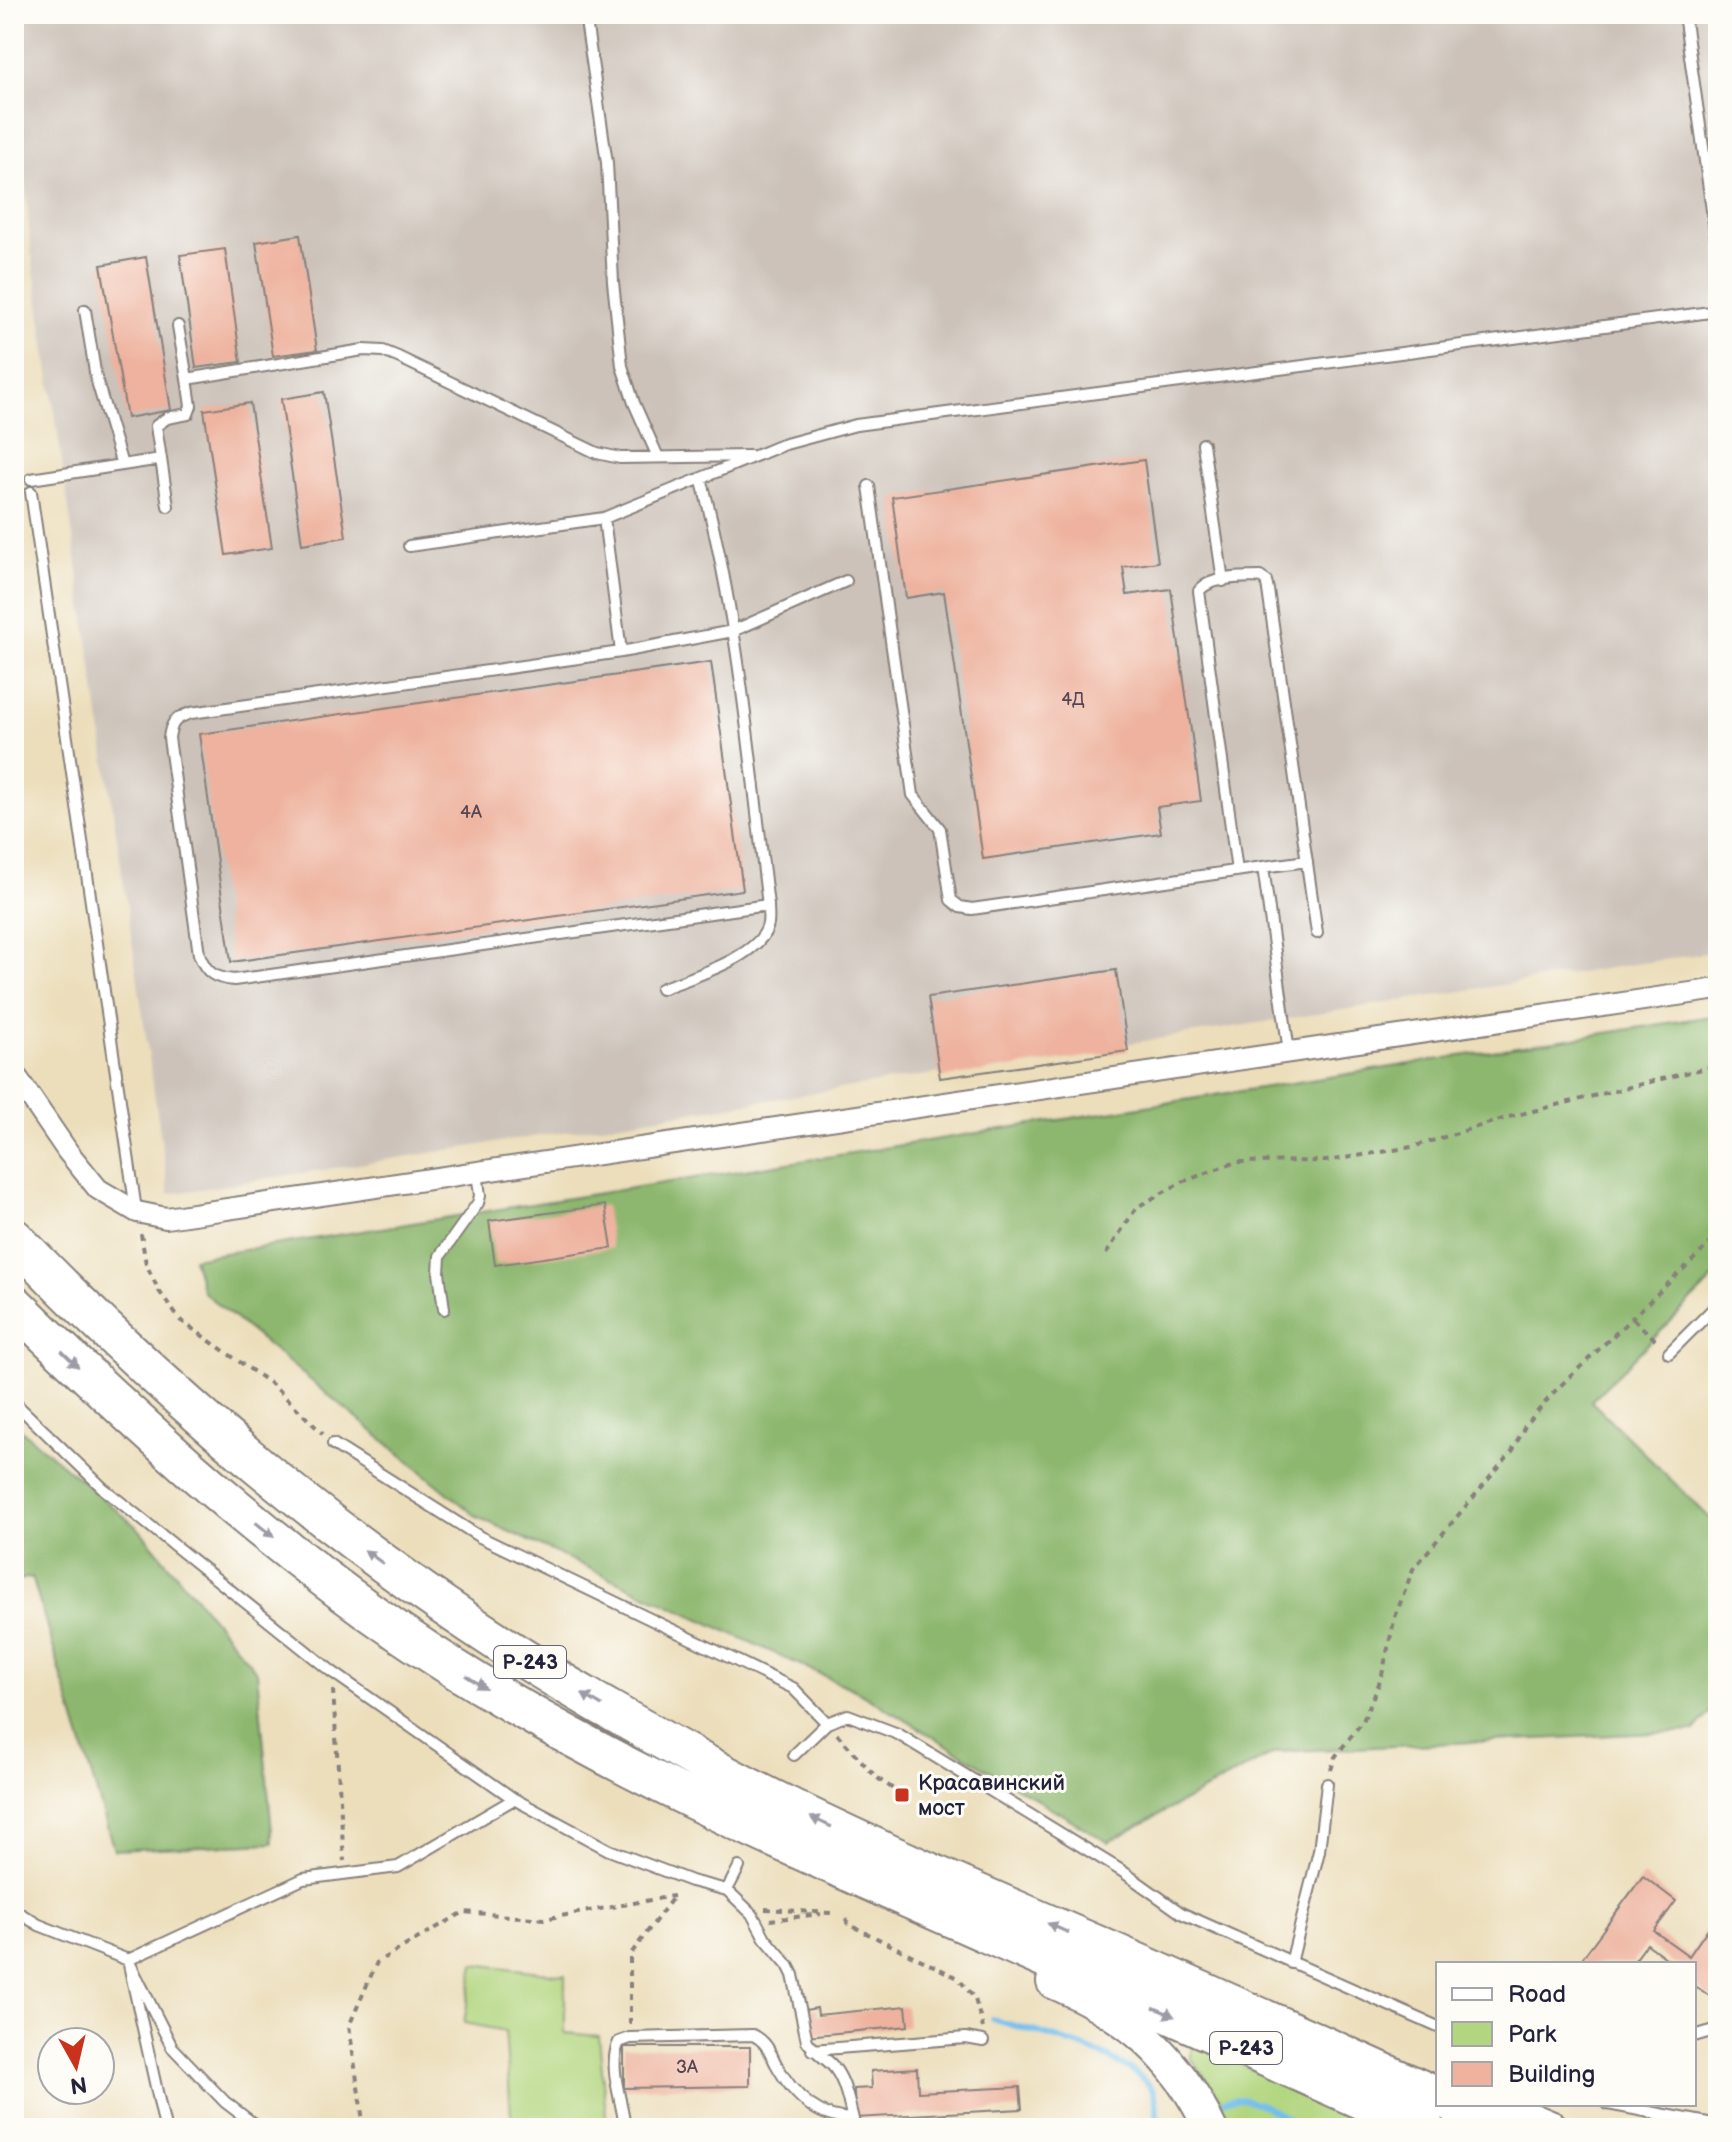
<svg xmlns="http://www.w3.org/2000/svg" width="1732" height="2142" viewBox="0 0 1732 2142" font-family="'Balsamiq Sans',sans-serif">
	<rect width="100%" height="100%" fill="#fdfcf7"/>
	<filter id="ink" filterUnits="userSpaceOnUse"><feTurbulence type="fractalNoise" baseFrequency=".0125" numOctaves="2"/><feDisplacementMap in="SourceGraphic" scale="16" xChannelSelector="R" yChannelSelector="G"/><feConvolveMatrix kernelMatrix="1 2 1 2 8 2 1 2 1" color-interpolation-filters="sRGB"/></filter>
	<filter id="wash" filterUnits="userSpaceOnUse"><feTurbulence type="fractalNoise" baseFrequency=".006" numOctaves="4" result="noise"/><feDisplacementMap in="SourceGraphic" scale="32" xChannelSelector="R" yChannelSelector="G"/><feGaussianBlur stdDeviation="1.8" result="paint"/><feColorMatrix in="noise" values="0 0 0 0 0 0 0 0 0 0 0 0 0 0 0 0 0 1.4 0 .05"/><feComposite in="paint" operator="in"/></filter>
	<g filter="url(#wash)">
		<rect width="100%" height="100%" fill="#ecdebb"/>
		<path fill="#ccc2b9" d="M 14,14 L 1718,14 L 1718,951 L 169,1194 L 31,250 L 14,49 Z"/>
		<path fill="#b2d67f" stroke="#6a7c5d" stroke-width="2" d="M 474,1964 L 565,1975 L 565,2033 L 599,2036 L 607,2128 L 512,2128 L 505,2031 L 464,2023 Z
			M 1196,2044 L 1382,2128 L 1232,2128 L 1219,2098 L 1191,2058 L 1191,2050 Z"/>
		<path fill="#8db76e" stroke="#586c54" stroke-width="2" d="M 1718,1015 L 1718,1274 L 1591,1401 L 1718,1526 L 1718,1703 L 1694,1731 L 1276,1752 L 1108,1842 L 857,1691 L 477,1517 L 203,1292 L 193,1258 Z
			M 14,1424 L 139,1529 L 257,1672 L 273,1843 L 114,1850 L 32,1577 L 14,1581 Z"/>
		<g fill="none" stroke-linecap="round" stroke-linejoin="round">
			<path stroke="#72beeb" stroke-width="6" d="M 992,2019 C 1033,2032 1127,2053 1152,2089 C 1158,2099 1156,2109 1158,2120 L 1169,2126 L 1180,2126
				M 1225,2101 C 1251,2092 1281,2116 1304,2128"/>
		</g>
		<g id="blocks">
			<path fill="#eeb29e" d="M 300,235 L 317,350 L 273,356 L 256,242 Z
				M 225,249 L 241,362 L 196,368 L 180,255 Z
				M 146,257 L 171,410 L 127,418 L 101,265 Z
				M 324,392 L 346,537 L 302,544 L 281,399 Z
				M 250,403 L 272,548 L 226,555 L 204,410 Z
				M 1144,460 L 1158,562 L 1123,567 L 1127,595 L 1171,589 L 1201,801 L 1157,807 L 1161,833 L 983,859 L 944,592 L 906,598 L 892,497 Z
				M 711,662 L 743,890 L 231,962 L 199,734 Z
				M 1116,970 L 1128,1051 L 940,1078 L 928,997 Z
				M 605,1205 L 612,1248 L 495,1265 L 489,1221 Z
				M 1643,1876 L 1676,1901 L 1654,1931 L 1689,1956 L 1718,1914 L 1718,2002 L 1694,1985 L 1694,1964 L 1674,1964 L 1647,1944 L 1632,1964 L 1578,1964 Z
				M 906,2006 L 908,2026 L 807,2036 L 805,2010 L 817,2008 L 818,2015 Z
				M 624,2047 L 750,2047 L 750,2086 L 624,2088 Z
				M 917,2068 L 918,2092 L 1020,2087 L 1022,2109 L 855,2118 L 854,2089 L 872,2088 L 871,2071 Z"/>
		</g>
	</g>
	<g filter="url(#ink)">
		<use href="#blocks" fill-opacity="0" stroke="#87807b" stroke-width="2"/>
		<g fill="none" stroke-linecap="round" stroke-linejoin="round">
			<defs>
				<path id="lane" d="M 585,14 L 607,163 L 613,282 L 622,366 L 634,403 L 658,457
					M 1684,14 L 1718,252
					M 85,310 L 96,378 L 122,465
					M 178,326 L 187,379
					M 1203,444 L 1223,581
					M 161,459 L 168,506
					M 31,479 L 161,459 L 156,426 L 167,418 L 188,414 L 191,406 L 187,379 L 363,350 L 383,351 L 398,357 L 597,453 L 620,458 L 750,456
					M 869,486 L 913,795 L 940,829 L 951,900 L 960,907 L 972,909 L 1263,867 L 1289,1052
					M 31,492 L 136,1210
					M 604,518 L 621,652 L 733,631 L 846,581
					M 409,546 L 604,518 L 782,445 L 856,425 L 1718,311
					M 621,652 L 191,713 C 175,718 171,722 169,738 L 199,954 C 206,973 214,978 234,980 L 768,905
					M 1263,867 L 1307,861
					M 1237,871 L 1199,591 C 1209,577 1243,577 1260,577 L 1266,581 L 1268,590 L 1317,933
					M 661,989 C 689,978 762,957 768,924 C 769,918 768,911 768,905 C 750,763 739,617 701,478
					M 444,1309 L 439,1273 L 440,1256 L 478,1203 L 480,1196 L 477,1172
					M 1669,1353 L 1718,1304
					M 14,1402 L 104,1489 L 331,1671 L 514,1799 L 609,1850 L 691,1881 L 727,1890 L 752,1914 L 765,1938 L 788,1965 L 793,1975 L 807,2041 C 814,2051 822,2056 831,2064 C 845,2078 848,2101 853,2119 C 817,2119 793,2095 776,2064 C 770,2052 766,2041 753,2035 L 630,2038 L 619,2042 C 607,2067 623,2102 625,2128
					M 333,1444 L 480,1537 L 793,1688 L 827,1723
					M 794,1755 L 827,1723 L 848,1715 L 898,1734 L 1122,1871 L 1181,1913 L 1438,2027
					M 727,1890 L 739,1867
					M 14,1910 L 39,1925 L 128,1960 L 172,2047 L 225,2102 L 259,2128
					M 1291,1963 L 1319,1851 L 1327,1784
					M 1694,2036 L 1718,2029
					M 812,2050 L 966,2038 L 983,2041
					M 1608,2104 L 1718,2125
					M 165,2128 L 128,1960 L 303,1879 L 398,1867 L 514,1799"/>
				<path id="street" d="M 14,1073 L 68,1152 L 98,1189 L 137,1212 L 166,1218 L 1718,989"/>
				<path id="primary" d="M 1053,1982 C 1126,2013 1176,2055 1210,2128
					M 1494,2104 L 1552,2128"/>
				<path id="highway" d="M 14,1238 C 188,1418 382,1579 599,1704 C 662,1740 726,1777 791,1808 C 900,1861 1012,1908 1122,1956 C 1228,2002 1333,2050 1438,2097
					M 14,1304 C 157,1445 309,1581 481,1685 C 641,1782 815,1858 986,1933 C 1133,1997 1278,2063 1425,2128
					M 1454,2104 L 1508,2128"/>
			</defs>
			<use href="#lane" stroke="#87807b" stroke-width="14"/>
			<use href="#street" stroke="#87807b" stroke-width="24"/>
			<use href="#primary" stroke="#87807b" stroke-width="36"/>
			<use href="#highway" stroke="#87807b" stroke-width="42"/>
			<path stroke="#87807b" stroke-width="4" stroke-dasharray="6 6" stroke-linecap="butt" d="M 141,1234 L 146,1264 L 159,1291 L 180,1320 L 274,1386 L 323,1434
				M 1106,1254 L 1137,1207 L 1182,1182 L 1236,1162 L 1326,1161 L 1412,1147 L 1509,1117 L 1718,1065
				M 1633,1319 L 1659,1343
				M 333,1690 L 344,1861
				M 837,1734 L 876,1777 L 902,1795
				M 1331,1770 L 1335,1757 L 1363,1721 L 1381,1679 L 1395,1617 L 1413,1569 L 1513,1450 L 1525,1426 L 1555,1391 L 1718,1236
				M 765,1909 L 831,1913
				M 846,1919 L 848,1924 L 958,1978 L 975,1999 L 983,2028
				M 770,1920 L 821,1914
				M 630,2024 L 630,1955 L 674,1896
				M 364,2128 L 349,2026 L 377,1962 L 464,1912 L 544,1919 L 673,1896"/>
			<use href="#lane" stroke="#fff" stroke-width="10"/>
			<use href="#street" stroke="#fff" stroke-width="20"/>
			<use href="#primary" stroke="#fff" stroke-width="32"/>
			<use href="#highway" stroke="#fff" stroke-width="38"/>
		</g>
		<defs><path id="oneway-solid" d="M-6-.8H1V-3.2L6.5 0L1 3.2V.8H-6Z" transform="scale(2)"/></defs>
		<g fill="#9c9ca7">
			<use href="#oneway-solid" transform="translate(70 1359) rotate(44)"/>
			<use href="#oneway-solid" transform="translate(265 1530) rotate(38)"/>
			<use href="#oneway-solid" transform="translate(374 1557) rotate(-144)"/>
			<use href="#oneway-solid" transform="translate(476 1682) rotate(32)"/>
			<use href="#oneway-solid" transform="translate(592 1700) rotate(-149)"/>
			<use href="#oneway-solid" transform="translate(821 1822) rotate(-155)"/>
			<use href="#oneway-solid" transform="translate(1058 1928) rotate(-156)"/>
			<use href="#oneway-solid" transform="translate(1164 2012) rotate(24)"/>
		</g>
	</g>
	<rect fill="#c8321e" stroke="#fdfcf7" stroke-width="3" x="894" y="1787" width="16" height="16" rx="4"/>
	<g text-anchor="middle" stroke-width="6" stroke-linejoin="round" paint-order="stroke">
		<g font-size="18" fill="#554654">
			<text x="1073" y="705">4Д</text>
			<text x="471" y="818">4А</text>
			<text x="687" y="2073">3А</text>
		</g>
		<g fill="#fdfcf7" stroke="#646373" stroke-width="2">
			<rect x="494" y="1646" width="72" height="32" rx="6"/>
			<rect x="1210" y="2032" width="72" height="32" rx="6"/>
		</g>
		<g font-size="20" font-weight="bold" fill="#22223b">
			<text x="530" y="1669">Р-243</text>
			<text x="1246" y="2055">Р-243</text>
		</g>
		<g font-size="22" fill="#22223b" stroke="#fdfcf7" text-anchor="start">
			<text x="918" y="1790">Красавинский<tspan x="918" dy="25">мост</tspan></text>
		</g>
	</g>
	<rect width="1732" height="2142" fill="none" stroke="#fdfcf7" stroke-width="48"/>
	<rect x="1436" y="1962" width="260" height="144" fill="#fdfcf7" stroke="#a5a5ac" stroke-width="2"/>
	<rect x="1452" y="1988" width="40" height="12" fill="#ffffff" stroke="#a5a5ac" stroke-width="2"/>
	<text x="1508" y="2002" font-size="24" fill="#22223b">Road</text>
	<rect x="1452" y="2022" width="40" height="24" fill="#b2d67f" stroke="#a5a5ac" stroke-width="2"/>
	<text x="1508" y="2042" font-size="24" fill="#22223b">Park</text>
	<rect x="1452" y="2062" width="40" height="24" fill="#eeb29e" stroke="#a5a5ac" stroke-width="2"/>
	<text x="1508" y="2082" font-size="24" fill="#22223b">Building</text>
	<g transform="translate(76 2066) rotate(172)"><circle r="38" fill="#fdfcf7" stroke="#a5a5ac" stroke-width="2"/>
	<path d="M0-6L14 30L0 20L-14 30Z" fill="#c8321e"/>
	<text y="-12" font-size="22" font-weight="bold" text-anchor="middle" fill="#22223b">N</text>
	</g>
</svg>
